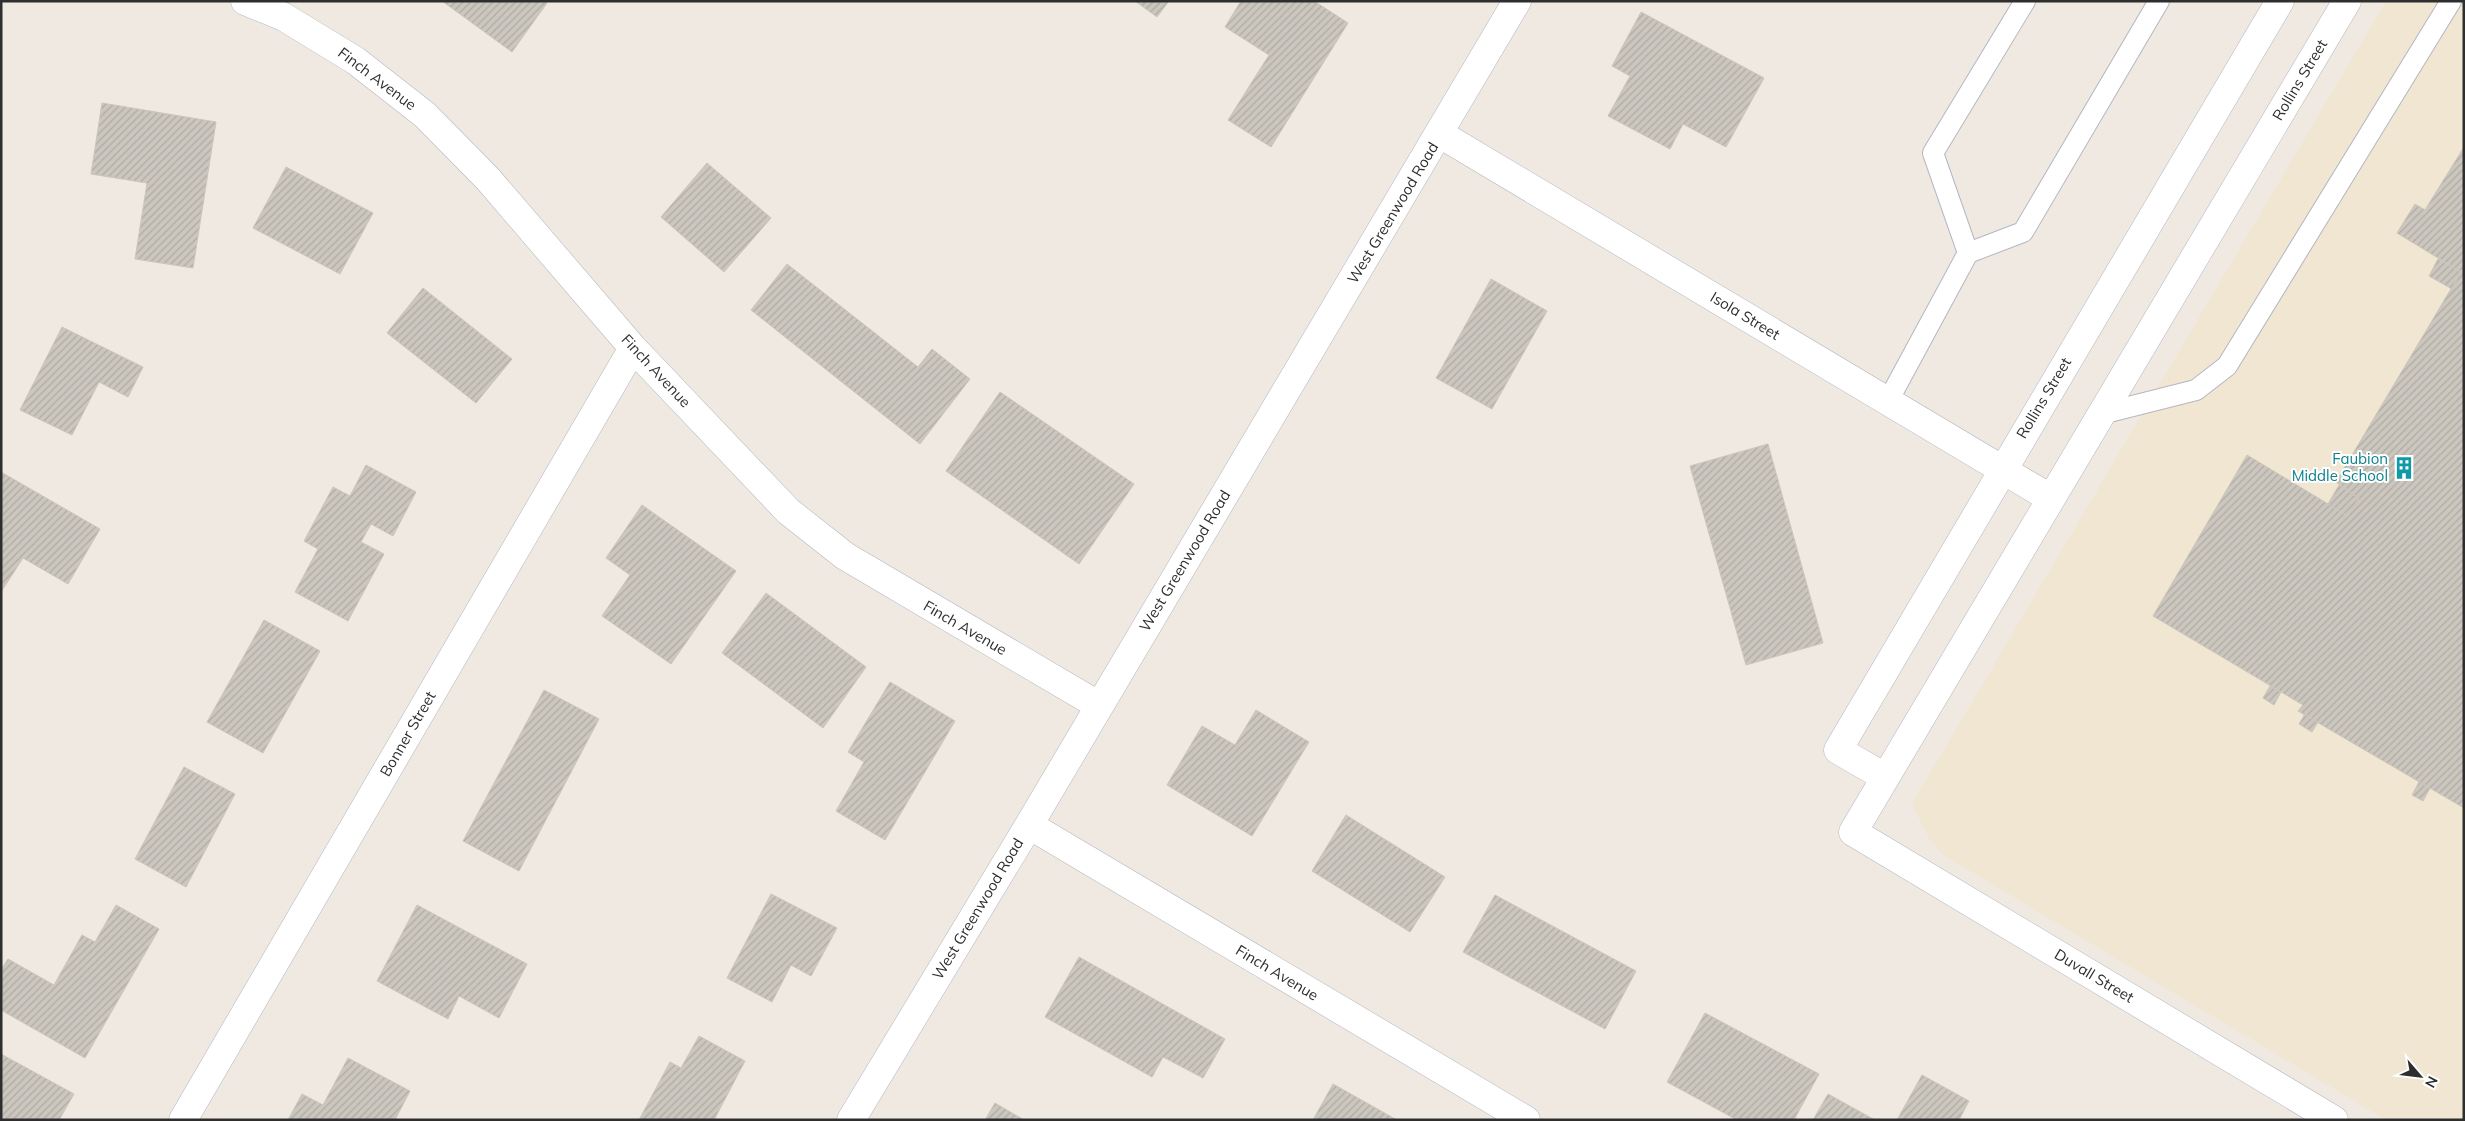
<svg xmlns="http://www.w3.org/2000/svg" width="2465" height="1121" viewBox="0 0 2465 1121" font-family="Mulish,sans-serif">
	<defs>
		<pattern id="building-hatch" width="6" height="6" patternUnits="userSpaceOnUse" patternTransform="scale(1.25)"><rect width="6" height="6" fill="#cbc7bf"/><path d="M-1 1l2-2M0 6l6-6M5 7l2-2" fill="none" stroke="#afaba4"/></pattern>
	</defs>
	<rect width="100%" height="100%" fill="#efe9e1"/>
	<path fill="#f0e6d1" d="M 2386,1 L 2464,1 L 2464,1120 L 2386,1120 L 1942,854 L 1930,840 L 1912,804 Z"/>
	<path fill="url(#building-hatch)" stroke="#cbc5ba" d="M 442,1 L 544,1 L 547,3 L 512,52 Z
		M 1135,1 L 1169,1 L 1157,17 Z
		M 1241,1 L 1314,1 L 1348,23 L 1271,147 L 1228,120 L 1269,55 L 1225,27 Z
		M 1641,12 L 1764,78 L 1726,147 L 1683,124 L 1670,149 L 1608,116 L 1630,76 L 1612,66 Z
		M 102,103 L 216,122 L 193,268 L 135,259 L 147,183 L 91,174 Z
		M 2464,147 L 2464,808 L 2298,711 L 2303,705 L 2153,616 L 2247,455 L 2348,516 L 2359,498 L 2336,482 L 2461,272 L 2397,233 L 2415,204 L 2425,210 Z
		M 707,163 L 771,218 L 724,272 L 661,217 Z
		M 286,167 L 373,213 L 340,274 L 253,228 Z
		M 2438,259 L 2461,272 L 2452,289 L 2429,276 Z
		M 787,264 L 918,367 L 932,349 L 970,379 L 920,444 L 751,310 Z
		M 1491,279 L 1547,311 L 1492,409 L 1436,378 Z
		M 423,288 L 512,359 L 476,403 L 387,333 Z
		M 62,327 L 143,367 L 128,397 L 99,382 L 72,435 L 20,410 Z
		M 1000,392 L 1134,484 L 1079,564 L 946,471 Z
		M 1768,444 L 1823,643 L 1746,665 L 1690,466 Z
		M 366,465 L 416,492 L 393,536 L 371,524 L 361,542 L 384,554 L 348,621 L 295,592 L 318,549 L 304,541 L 333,487 L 350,496 Z
		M 1,472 L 100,529 L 68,584 L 23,558 L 1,592 Z
		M 2339,485 L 2359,498 L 2348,516 L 2328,504 Z
		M 642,505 L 736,571 L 671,664 L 602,616 L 630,575 L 606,558 Z
		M 766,593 L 866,667 L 823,728 L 722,653 Z
		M 264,620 L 320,651 L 263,753 L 207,722 Z
		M 890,682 L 955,721 L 885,840 L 836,811 L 864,762 L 848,752 Z
		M 2270,686 L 2281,692 L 2274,705 L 2263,698 Z
		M 544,690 L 599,719 L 519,871 L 463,841 Z
		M 1256,710 L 1309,742 L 1252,836 L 1167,785 L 1202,726 L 1235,745 Z
		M 2305,714 L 2318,722 L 2312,732 L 2299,724 Z
		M 184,767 L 235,794 L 186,887 L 135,859 Z
		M 2419,782 L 2430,788 L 2423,801 L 2412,795 Z
		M 1346,815 L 1445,877 L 1410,932 L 1312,871 Z
		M 771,894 L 837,928 L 811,976 L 791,965 L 772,1002 L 727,978 Z
		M 1495,895 L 1636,971 L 1605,1029 L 1463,952 Z
		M 116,905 L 159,929 L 85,1058 L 1,1010 L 1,970 L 8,959 L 54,985 L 82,935 L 95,942 Z
		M 417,905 L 527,964 L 499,1018 L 459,996 L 448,1019 L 377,981 Z
		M 1079,957 L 1225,1039 L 1203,1078 L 1163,1057 L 1152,1077 L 1045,1017 Z
		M 1705,1013 L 1819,1074 L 1794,1120 L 1737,1120 L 1667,1082 Z
		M 699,1036 L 745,1061 L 714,1120 L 639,1120 L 670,1062 L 681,1068 Z
		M 1,1054 L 74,1094 L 59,1120 L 1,1120 Z
		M 348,1058 L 410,1091 L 395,1120 L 288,1120 L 302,1094 L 323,1105 Z
		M 1922,1075 L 1969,1101 L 1959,1120 L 1897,1120 Z
		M 1333,1084 L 1397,1120 L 1313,1120 Z
		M 1828,1094 L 1875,1120 L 1813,1120 Z
		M 995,1103 L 1024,1120 L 985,1120 Z"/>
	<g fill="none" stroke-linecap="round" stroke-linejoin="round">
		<defs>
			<path id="service" d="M 1968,253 L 1933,153 L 2025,1
				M 1888,401 L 1968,253 L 2023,232 L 2159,1
				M 2101,414 L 2196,390 L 2227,366 L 2451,1"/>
			<path id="minor" d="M 245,1 L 284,17 L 356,61 L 425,115 L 488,179 L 633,348 L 788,511 L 845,556 L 1098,705
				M 1440,134 L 2050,498
				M 1885,777 L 1838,750 L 2280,1
				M 1029,825 L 1526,1120
				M 183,1120 L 633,348
				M 851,1120 L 1029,825 L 1517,1
				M 2334,1120 L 1853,832 L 2347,1"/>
		</defs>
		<use href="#service" stroke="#b4b7c1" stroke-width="22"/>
		<use href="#minor" stroke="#b4b7c1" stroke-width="29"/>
		<use href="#service" stroke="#fff" stroke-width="20"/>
		<use href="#minor" stroke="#fff" stroke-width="28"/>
	</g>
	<defs>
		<symbol id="building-bare" viewBox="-9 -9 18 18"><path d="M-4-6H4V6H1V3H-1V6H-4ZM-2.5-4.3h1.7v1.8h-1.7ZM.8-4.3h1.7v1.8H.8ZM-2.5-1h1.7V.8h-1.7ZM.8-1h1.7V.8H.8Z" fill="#0f9aa8" stroke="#fff" stroke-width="2.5" paint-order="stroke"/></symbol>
	</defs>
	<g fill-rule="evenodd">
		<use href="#building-bare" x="2388" y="452" width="32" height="32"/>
	</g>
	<g text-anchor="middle" stroke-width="4" stroke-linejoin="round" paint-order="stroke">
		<g font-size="15" fill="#2e2e2e" stroke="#fff">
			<text transform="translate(377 79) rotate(37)" y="5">Finch Avenue</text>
			<text transform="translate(2300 80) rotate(-59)" y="5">Rollins Street</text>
			<text transform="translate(1393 213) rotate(-59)" y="5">West Greenwood Road</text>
			<text transform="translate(1745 316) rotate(31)" y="5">Isola Street</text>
			<text transform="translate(656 371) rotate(47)" y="5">Finch Avenue</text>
			<text transform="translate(2044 398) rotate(-59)" y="5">Rollins Street</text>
			<text transform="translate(1185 561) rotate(-59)" y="5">West Greenwood Road</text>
			<text transform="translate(965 628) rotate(30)" y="5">Finch Avenue</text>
			<text transform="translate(408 734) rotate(-60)" y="5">Bonner Street</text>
			<text transform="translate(978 909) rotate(-59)" y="5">West Greenwood Road</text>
			<text transform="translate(1277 973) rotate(31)" y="5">Finch Avenue</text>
			<text transform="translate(2094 976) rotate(31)" y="5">Duvall Street</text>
		</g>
		<g font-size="15" fill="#0d838f" stroke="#fff" text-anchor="end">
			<text x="2388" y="464">Faubion<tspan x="2388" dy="17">Middle School</tspan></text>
		</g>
	</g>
	<rect width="2465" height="1121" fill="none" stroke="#2e2e2e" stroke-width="5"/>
	<g transform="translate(2420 1076) rotate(118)" stroke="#ffffff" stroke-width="4" paint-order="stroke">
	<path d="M0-4L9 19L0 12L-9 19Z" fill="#2e2e2e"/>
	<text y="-8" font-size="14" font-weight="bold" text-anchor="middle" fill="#2e2e2e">N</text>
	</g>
</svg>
